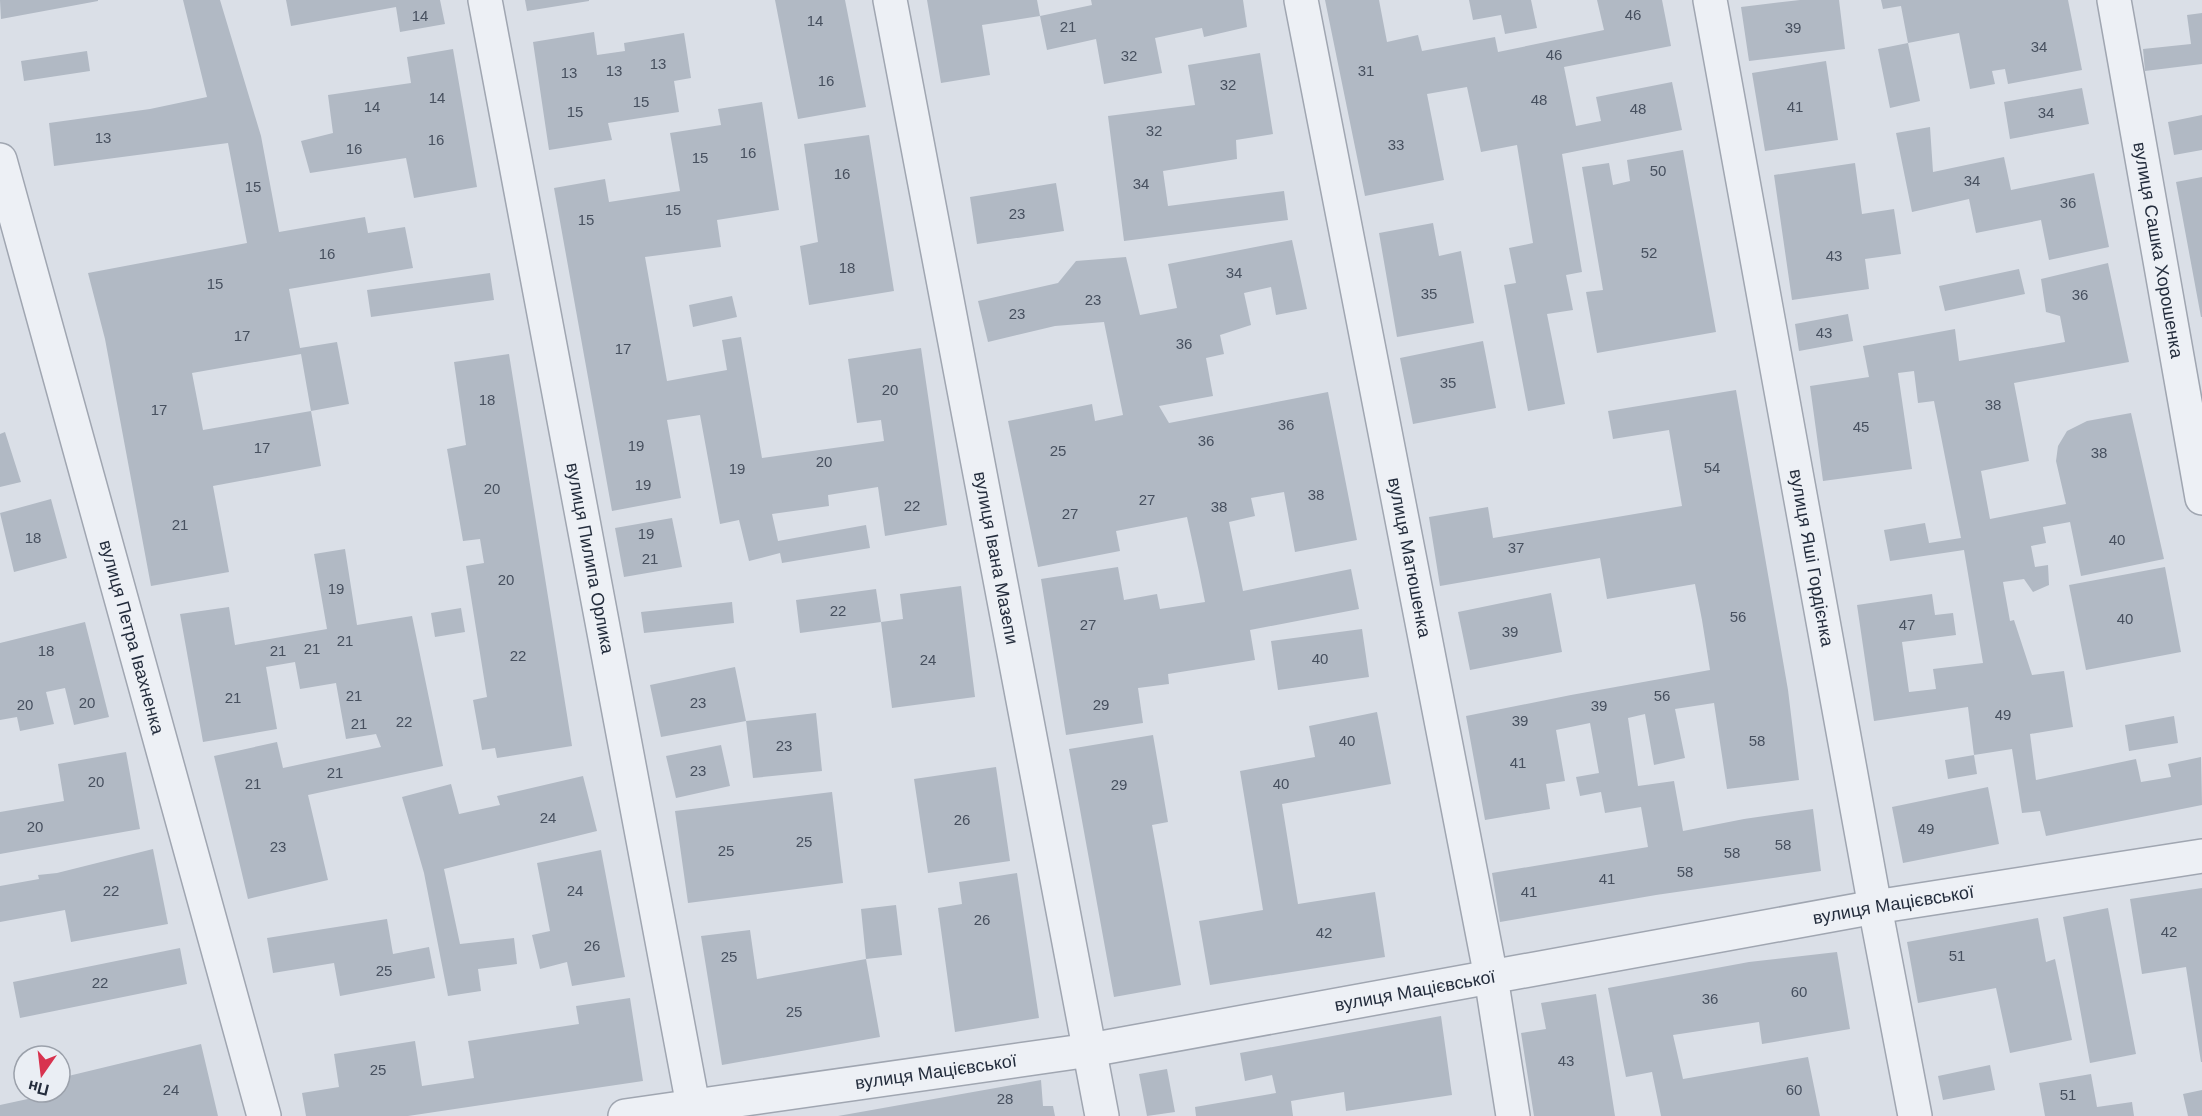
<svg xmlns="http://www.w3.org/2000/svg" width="2202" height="1116" viewBox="0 0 2202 1116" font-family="Helvetica,sans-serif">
	<rect width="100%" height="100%" fill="#dadfe7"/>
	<path fill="#b1b9c4" d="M 0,0 L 98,0 L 98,1 L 1,19 Z
		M 183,0 L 220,0 L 261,136 L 279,232 L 365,217 L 368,233 L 405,227 L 413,268 L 289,289 L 300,348 L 337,342 L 349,404 L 311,411 L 301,354 L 192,373 L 203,430 L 311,411 L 321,466 L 213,486 L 229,572 L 151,586 L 105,339 L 88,273 L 247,243 L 228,143 L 54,166 L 49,123 L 150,109 L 207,97 Z
		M 286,0 L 440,0 L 445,24 L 400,32 L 396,7 L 291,26 Z
		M 525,0 L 589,0 L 589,1 L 527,11 Z
		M 775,0 L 845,0 L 866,107 L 798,119 Z
		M 927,0 L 1037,0 L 1040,16 L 1092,5 L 1091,0 L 1243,0 L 1247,27 L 1204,37 L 1202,28 L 1155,38 L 1162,73 L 1104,84 L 1096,39 L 1047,50 L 1040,16 L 982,25 L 990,75 L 941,83 Z
		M 1325,0 L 1379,0 L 1387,42 L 1418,35 L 1422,51 L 1495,37 L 1498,52 L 1604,30 L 1597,0 L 1662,0 L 1671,46 L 1564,67 L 1576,126 L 1601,121 L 1596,97 L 1672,82 L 1682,130 L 1562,154 L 1582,272 L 1566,275 L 1573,310 L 1547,314 L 1565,404 L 1528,411 L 1504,285 L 1516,283 L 1509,248 L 1533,243 L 1517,145 L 1481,152 L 1467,87 L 1427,94 L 1444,180 L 1365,196 Z
		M 1469,0 L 1531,0 L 1537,28 L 1505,34 L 1501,15 L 1473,20 Z
		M 1800,0 L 1839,0 L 1845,49 L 1749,61 L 1741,7 Z
		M 1881,0 L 2068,0 L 2082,70 L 2008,84 L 2005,69 L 1992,71 L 1995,84 L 1970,89 L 1959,33 L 1908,43 L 1920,101 L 1890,108 L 1878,49 L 1908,43 L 1901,6 L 1883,9 Z
		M 2202,13 L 2202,64 L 2145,71 L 2143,49 L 2191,44 L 2187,15 Z
		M 594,32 L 597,55 L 625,51 L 624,43 L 684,33 L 691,78 L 674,81 L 679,112 L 608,123 L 612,140 L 549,150 L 533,42 Z
		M 453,49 L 477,187 L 414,198 L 406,158 L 310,173 L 301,141 L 333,133 L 328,95 L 411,83 L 407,57 Z
		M 87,51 L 90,71 L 24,81 L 21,61 Z
		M 1260,53 L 1273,134 L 1236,140 L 1237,159 L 1163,171 L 1168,206 L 1284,191 L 1288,220 L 1124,241 L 1108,116 L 1195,105 L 1188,65 Z
		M 1826,61 L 1838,140 L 1765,151 L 1752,73 Z
		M 2082,88 L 2089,124 L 2010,139 L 2004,102 Z
		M 762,102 L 779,210 L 717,220 L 721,247 L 645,257 L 667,381 L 727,370 L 722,340 L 741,337 L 762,458 L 884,441 L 881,420 L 857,423 L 848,359 L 921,348 L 947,525 L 885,536 L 878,487 L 828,495 L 829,506 L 772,514 L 778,541 L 866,525 L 870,548 L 782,563 L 780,553 L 749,561 L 739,520 L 720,524 L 700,415 L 667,420 L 681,498 L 612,511 L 554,188 L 605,179 L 609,202 L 680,191 L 670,133 L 721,125 L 718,109 Z
		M 2202,115 L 2202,150 L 2174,155 L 2168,122 Z
		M 1930,127 L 1933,172 L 2004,157 L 2011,190 L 2094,173 L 2109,247 L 2049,260 L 2041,220 L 1976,233 L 1969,199 L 1912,212 L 1896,133 Z
		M 869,135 L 894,291 L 809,305 L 800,246 L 818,242 L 804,144 Z
		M 1683,150 L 1716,332 L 1597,353 L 1586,292 L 1603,290 L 1582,167 L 1609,163 L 1613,185 L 1630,181 L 1627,160 Z
		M 1855,163 L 1862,214 L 1894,209 L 1901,254 L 1865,259 L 1869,289 L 1792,300 L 1774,175 Z
		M 2202,177 L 2202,317 L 2201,317 L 2176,182 Z
		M 1056,183 L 1064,231 L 977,244 L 970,197 Z
		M 1433,223 L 1439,256 L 1461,251 L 1474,323 L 1397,337 L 1379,233 Z
		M 1292,240 L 1307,309 L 1276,315 L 1271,287 L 1244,293 L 1251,325 L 1220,335 L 1224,354 L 1206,358 L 1213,396 L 1159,406 L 1169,423 L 1328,392 L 1357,540 L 1295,552 L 1284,492 L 1251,498 L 1255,516 L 1229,522 L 1243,591 L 1351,569 L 1359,609 L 1250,630 L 1255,660 L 1168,674 L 1169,684 L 1138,688 L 1143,723 L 1066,735 L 1041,579 L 1118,567 L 1124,600 L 1157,594 L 1160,609 L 1205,602 L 1199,572 L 1187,517 L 1116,531 L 1120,551 L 1038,567 L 1008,421 L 1092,404 L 1095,421 L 1123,415 L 1104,322 L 1055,326 L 988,342 L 978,301 L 1058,283 L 1076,261 L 1126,257 L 1140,315 L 1177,308 L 1168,264 Z
		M 2108,263 L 2129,362 L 2014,383 L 2029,461 L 1981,471 L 1990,519 L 2066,504 L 2056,461 L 2058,446 L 2067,431 L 2087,421 L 2131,413 L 2164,559 L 2081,576 L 2070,522 L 2043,527 L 2046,543 L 2031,546 L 2035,567 L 2048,565 L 2049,585 L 2033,592 L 2024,579 L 2003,582 L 2010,621 L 2014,620 L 2032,675 L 2064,671 L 2073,727 L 2030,734 L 2036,780 L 2136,759 L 2141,782 L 2171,777 L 2168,764 L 2201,757 L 2202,805 L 2046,836 L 2040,811 L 2022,813 L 2012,749 L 1974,755 L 1968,707 L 1874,721 L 1857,605 L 1932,594 L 1935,615 L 1953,613 L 1956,635 L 1902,642 L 1909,692 L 1936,689 L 1933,669 L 1983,663 L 1964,550 L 1890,561 L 1884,530 L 1925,523 L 1929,543 L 1961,538 L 1934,401 L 1918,403 L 1914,371 L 1898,373 L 1912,469 L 1823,481 L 1810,386 L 1869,377 L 1863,346 L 1955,329 L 1959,361 L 2065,342 L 2060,316 L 2046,312 L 2041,279 Z
		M 2019,269 L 2025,294 L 1945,311 L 1939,286 Z
		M 490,273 L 494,300 L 371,317 L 367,290 Z
		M 732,296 L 737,317 L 693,327 L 689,305 Z
		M 1848,314 L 1853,341 L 1799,351 L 1795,324 Z
		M 1483,341 L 1496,408 L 1413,424 L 1400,358 Z
		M 509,354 L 572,746 L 497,758 L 495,748 L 482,750 L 473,700 L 487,697 L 466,566 L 484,563 L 480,539 L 463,541 L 447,449 L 466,445 L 454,362 Z
		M 1736,390 L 1788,690 L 1799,780 L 1727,789 L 1714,703 L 1675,709 L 1685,758 L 1654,765 L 1645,714 L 1628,718 L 1638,786 L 1674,781 L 1683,831 L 1744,819 L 1813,809 L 1821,871 L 1656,895 L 1500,922 L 1492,873 L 1648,847 L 1641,807 L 1605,813 L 1601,792 L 1580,796 L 1576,777 L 1599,773 L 1590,723 L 1556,730 L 1565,781 L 1546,784 L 1550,809 L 1485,820 L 1466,716 L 1571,695 L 1710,670 L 1702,620 L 1695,584 L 1607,599 L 1600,558 L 1440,586 L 1429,517 L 1488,507 L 1493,538 L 1682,506 L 1669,430 L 1613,439 L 1608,411 Z
		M 5,432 L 21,482 L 0,487 L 0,434 Z
		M 51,499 L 67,558 L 14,572 L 0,513 Z
		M 672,518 L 682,567 L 624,577 L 615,528 Z
		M 345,549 L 357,625 L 412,616 L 443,766 L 308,795 L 328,880 L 248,899 L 214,756 L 277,742 L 283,768 L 381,747 L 376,734 L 346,739 L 336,683 L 300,689 L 295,662 L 266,667 L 277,729 L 203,742 L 180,614 L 229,607 L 235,645 L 327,629 L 314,554 Z
		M 2165,567 L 2181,652 L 2086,670 L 2069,585 Z
		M 961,586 L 975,697 L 892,708 L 881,622 L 800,633 L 796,600 L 876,589 L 881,622 L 903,619 L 900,594 Z
		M 1551,593 L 1562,652 L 1470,670 L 1458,612 Z
		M 732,602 L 734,623 L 644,633 L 641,612 Z
		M 461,608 L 465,632 L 435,637 L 431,613 Z
		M 85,622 L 109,717 L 74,725 L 65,688 L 46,692 L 54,724 L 20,731 L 17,717 L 0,720 L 0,643 Z
		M 1362,629 L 1369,677 L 1278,690 L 1271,641 Z
		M 735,667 L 746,721 L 816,713 L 822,771 L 753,778 L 746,721 L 661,737 L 650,685 Z
		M 1377,712 L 1391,784 L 1282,804 L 1298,904 L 1375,892 L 1385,957 L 1210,985 L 1199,921 L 1263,910 L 1240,771 L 1315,757 L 1309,726 Z
		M 2174,716 L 2178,743 L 2129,751 L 2125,725 Z
		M 1153,735 L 1168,822 L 1152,825 L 1181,985 L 1114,997 L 1069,749 Z
		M 721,745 L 730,786 L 676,798 L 666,756 Z
		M 126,752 L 140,829 L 0,854 L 0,812 L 64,801 L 58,764 Z
		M 1974,755 L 1977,774 L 1948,779 L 1945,760 Z
		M 996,767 L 1010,861 L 928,873 L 914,779 Z
		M 583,776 L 597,831 L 444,869 L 460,944 L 514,938 L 517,964 L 478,969 L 481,991 L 448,996 L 424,873 L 402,797 L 451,784 L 459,814 L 500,805 L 497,796 Z
		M 1988,787 L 1999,844 L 1903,863 L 1892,807 Z
		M 832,792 L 843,883 L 688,903 L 675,811 Z
		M 153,849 L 168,924 L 71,942 L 65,910 L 0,922 L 0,886 L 39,879 L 38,875 L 57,873 Z
		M 601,850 L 625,977 L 572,986 L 567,962 L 540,969 L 532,935 L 550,931 L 537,863 Z
		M 1017,873 L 1039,1018 L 955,1032 L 938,908 L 962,904 L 959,882 Z
		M 2202,888 L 2202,1062 L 2201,1062 L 2186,967 L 2142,974 L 2130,899 Z
		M 896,905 L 902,955 L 866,959 L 861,909 Z
		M 2108,908 L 2136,1054 L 2090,1063 L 2063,917 Z
		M 2038,918 L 2046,962 L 2055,959 L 2072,1040 L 2010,1053 L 1996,988 L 1918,1003 L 1907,942 Z
		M 387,919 L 393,954 L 429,947 L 435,978 L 340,996 L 334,963 L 273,973 L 267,938 Z
		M 750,930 L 757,979 L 866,959 L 880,1037 L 722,1065 L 701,936 Z
		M 180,948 L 187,984 L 20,1018 L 13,982 Z
		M 1837,952 L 1850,1029 L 1762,1044 L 1759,1022 L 1673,1035 L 1683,1079 L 1808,1057 L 1820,1116 L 1661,1116 L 1652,1072 L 1626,1077 L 1608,988 L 1749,962 Z
		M 1596,994 L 1615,1116 L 1534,1116 L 1521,1033 L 1546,1029 L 1541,1003 Z
		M 630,998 L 643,1081 L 408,1116 L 306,1116 L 302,1093 L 339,1087 L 334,1054 L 415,1041 L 422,1086 L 474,1078 L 468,1041 L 579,1024 L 576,1006 Z
		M 1441,1016 L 1452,1095 L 1346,1111 L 1344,1092 L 1291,1101 L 1293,1116 L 1196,1116 L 1195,1107 L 1276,1093 L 1272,1075 L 1245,1081 L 1240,1053 Z
		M 201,1044 L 218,1116 L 0,1116 L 0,1105 L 37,1097 L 36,1092 L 60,1092 L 60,1078 Z
		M 1990,1065 L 1995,1090 L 1943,1100 L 1938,1076 Z
		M 1167,1069 L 1175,1112 L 1147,1116 L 1139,1074 Z
		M 2091,1074 L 2097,1107 L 2132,1102 L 2134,1116 L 2045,1116 L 2039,1083 Z
		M 1041,1080 L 1043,1106 L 1053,1106 L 1055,1116 L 838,1116 Z
		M 2202,1090 L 2202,1116 L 2188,1116 L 2183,1094 Z"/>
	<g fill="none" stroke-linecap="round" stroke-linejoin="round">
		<defs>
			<g id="minor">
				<path id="s1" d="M 485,0 L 695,1116"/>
				<path id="s2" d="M 890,0 L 1102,1116"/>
				<path id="s3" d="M 1301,0 L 1491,977 L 1513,1116"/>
				<path id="s4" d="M 1710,0 L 1875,907 L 1915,1116"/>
				<path id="s5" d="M 2114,0 L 2202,498"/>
				<path id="s6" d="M 625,1116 L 1090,1050 L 1875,907 L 2202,856"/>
			</g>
			<g id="tertiary">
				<path id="s7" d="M 0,160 L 264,1116"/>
			</g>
		</defs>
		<use href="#minor" stroke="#a0a6b1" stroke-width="36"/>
		<use href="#tertiary" stroke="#a0a6b1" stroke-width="36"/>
		<use href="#minor" stroke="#edf0f5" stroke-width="33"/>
		<use href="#tertiary" stroke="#edf0f5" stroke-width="33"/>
	</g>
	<g text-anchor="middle" stroke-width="6" stroke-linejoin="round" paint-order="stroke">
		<g font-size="15" fill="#47505f">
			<text x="1633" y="20">46</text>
			<text x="420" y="21">14</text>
			<text x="815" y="26">14</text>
			<text x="1068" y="32">21</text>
			<text x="1793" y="33">39</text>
			<text x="2039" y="52">34</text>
			<text x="1554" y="60">46</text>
			<text x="1129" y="61">32</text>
			<text x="658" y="69">13</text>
			<text x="614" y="76">13</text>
			<text x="1366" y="76">31</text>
			<text x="569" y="78">13</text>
			<text x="826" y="86">16</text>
			<text x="1228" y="90">32</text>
			<text x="437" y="103">14</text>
			<text x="1539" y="105">48</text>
			<text x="641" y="107">15</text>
			<text x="372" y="112">14</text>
			<text x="1795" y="112">41</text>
			<text x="1638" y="114">48</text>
			<text x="575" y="117">15</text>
			<text x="2046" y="118">34</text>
			<text x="1154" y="136">32</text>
			<text x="103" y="143">13</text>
			<text x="436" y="145">16</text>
			<text x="1396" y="150">33</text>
			<text x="354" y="154">16</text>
			<text x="748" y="158">16</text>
			<text x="700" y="163">15</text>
			<text x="1658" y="176">50</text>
			<text x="842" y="179">16</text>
			<text x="1972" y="186">34</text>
			<text x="1141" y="189">34</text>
			<text x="253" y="192">15</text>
			<text x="2068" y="208">36</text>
			<text x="673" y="215">15</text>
			<text x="1017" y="219">23</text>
			<text x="586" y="225">15</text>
			<text x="1649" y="258">52</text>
			<text x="327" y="259">16</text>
			<text x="1834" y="261">43</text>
			<text x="847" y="273">18</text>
			<text x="1234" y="278">34</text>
			<text x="215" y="289">15</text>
			<text x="1429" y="299">35</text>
			<text x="2080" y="300">36</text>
			<text x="1093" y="305">23</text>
			<text x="1017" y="319">23</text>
			<text x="1824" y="338">43</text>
			<text x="242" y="341">17</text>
			<text x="1184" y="349">36</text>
			<text x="623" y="354">17</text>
			<text x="1448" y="388">35</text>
			<text x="890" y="395">20</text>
			<text x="487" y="405">18</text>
			<text x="1993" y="410">38</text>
			<text x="159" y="415">17</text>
			<text x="1286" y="430">36</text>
			<text x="1861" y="432">45</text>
			<text x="1206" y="446">36</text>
			<text x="636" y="451">19</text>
			<text x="262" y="453">17</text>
			<text x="1058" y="456">25</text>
			<text x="2099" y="458">38</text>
			<text x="824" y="467">20</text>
			<text x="1712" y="473">54</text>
			<text x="737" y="474">19</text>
			<text x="643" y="490">19</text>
			<text x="492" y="494">20</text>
			<text x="1316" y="500">38</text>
			<text x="1147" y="505">27</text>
			<text x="912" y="511">22</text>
			<text x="1219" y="512">38</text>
			<text x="1070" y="519">27</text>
			<text x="180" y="530">21</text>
			<text x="646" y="539">19</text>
			<text x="33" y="543">18</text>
			<text x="2117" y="545">40</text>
			<text x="1516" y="553">37</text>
			<text x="650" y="564">21</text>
			<text x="506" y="585">20</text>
			<text x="336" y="594">19</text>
			<text x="838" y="616">22</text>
			<text x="1738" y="622">56</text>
			<text x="2125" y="624">40</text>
			<text x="1088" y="630">27</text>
			<text x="1907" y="630">47</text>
			<text x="1510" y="637">39</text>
			<text x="345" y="646">21</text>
			<text x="312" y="654">21</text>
			<text x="46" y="656">18</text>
			<text x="278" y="656">21</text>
			<text x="518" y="661">22</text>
			<text x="1320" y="664">40</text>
			<text x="928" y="665">24</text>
			<text x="354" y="701">21</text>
			<text x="1662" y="701">56</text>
			<text x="233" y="703">21</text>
			<text x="87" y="708">20</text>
			<text x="698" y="708">23</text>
			<text x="25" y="710">20</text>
			<text x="1101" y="710">29</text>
			<text x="1599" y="711">39</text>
			<text x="2003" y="720">49</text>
			<text x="1520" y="726">39</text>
			<text x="404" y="727">22</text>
			<text x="359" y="729">21</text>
			<text x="1347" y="746">40</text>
			<text x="1757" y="746">58</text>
			<text x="784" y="751">23</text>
			<text x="1518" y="768">41</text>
			<text x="698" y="776">23</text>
			<text x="335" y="778">21</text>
			<text x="96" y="787">20</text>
			<text x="253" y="789">21</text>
			<text x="1281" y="789">40</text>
			<text x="1119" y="790">29</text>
			<text x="548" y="823">24</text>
			<text x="962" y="825">26</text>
			<text x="35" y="832">20</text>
			<text x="1926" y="834">49</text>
			<text x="804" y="847">25</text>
			<text x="1783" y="850">58</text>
			<text x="278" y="852">23</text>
			<text x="726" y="856">25</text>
			<text x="1732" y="858">58</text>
			<text x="1685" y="877">58</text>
			<text x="1607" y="884">41</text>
			<text x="111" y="896">22</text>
			<text x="575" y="896">24</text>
			<text x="1529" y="897">41</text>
			<text x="982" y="925">26</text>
			<text x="2169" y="937">42</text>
			<text x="1324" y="938">42</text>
			<text x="592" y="951">26</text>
			<text x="1957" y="961">51</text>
			<text x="729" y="962">25</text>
			<text x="384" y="976">25</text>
			<text x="100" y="988">22</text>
			<text x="1799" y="997">60</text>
			<text x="1710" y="1004">36</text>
			<text x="794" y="1017">25</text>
			<text x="1566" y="1066">43</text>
			<text x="378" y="1075">25</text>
			<text x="171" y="1095">24</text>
			<text x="1794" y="1095">60</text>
			<text x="2068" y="1100">51</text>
			<text x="1005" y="1104">28</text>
		</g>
		<g font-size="18" fill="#242d3d" stroke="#eaeef4">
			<text dy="6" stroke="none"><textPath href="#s5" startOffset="254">вулиця Сашка Хорошенка</textPath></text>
			<text dy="6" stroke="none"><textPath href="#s1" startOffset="568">вулиця Пилипа Орлика</textPath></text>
			<text dy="6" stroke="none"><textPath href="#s2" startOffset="568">вулиця Івана Мазепи</textPath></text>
			<text dy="6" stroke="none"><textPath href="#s3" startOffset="568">вулиця Матюшенка</textPath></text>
			<text dy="6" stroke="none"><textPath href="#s4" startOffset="567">вулиця Яші Гордієнка</textPath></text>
			<text dy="6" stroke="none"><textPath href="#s7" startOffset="495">вулиця Петра Івахненка</textPath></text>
			<text dy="6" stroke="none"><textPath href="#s6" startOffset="1286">вулиця Мацієвської</textPath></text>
			<text dy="6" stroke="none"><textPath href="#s6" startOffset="800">вулиця Мацієвської</textPath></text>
			<text dy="6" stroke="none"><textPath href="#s6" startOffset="314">вулиця Мацієвської</textPath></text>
		</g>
	</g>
	<g transform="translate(42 1074) rotate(194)"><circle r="28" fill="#eaeef4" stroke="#9ba1ab" stroke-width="1.5"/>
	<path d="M0-4.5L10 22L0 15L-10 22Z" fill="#d8334f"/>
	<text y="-9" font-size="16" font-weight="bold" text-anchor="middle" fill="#242d3d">Пн</text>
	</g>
</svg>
